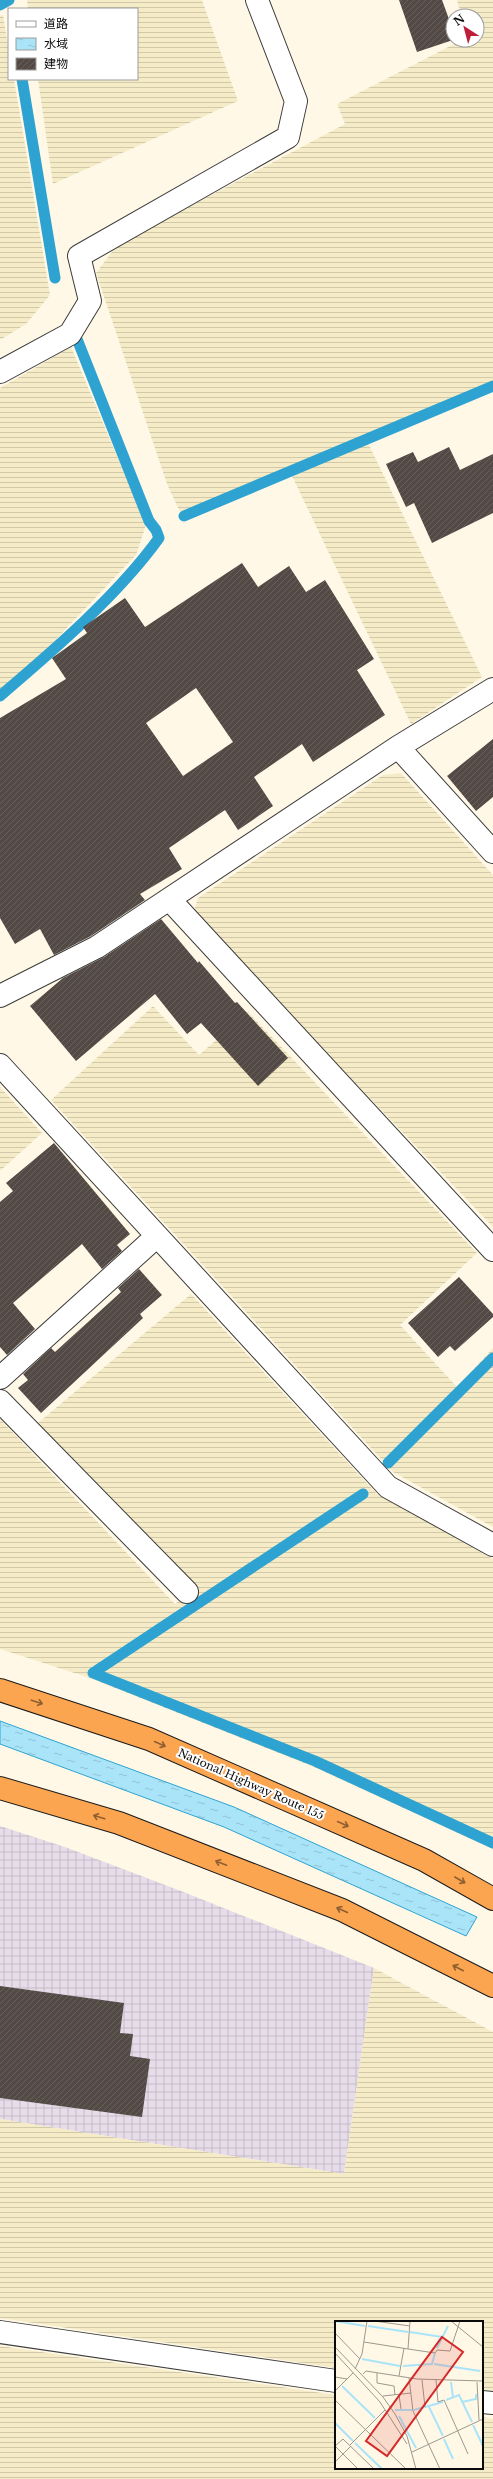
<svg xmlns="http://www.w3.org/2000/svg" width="493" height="2479" viewBox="0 0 493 2479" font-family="'Libre Baskerville','Noto Sans JP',serif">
	<defs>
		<pattern id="industrial-grid" width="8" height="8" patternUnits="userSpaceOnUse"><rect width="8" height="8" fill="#e7ddea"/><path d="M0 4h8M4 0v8" fill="none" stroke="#c5bcc7"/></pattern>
		<pattern id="farmland-rules" width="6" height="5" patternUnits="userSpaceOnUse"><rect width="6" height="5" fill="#f5ecc7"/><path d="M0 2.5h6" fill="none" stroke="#d1c9aa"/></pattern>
		<pattern id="water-ripples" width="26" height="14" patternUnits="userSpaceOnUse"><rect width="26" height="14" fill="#aae4f8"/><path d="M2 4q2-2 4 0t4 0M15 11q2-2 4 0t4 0" fill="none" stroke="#91c2d3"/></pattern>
		<pattern id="building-hatch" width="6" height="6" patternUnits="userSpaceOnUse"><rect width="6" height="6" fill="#534a46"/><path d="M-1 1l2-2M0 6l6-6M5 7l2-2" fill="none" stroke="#67605c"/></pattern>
	</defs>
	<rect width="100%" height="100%" fill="#fff8e7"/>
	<path fill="url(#industrial-grid)" d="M 0,1826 L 65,1847 L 181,1891 L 374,1968 L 344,2174 L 0,2119 Z"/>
	<path fill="url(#farmland-rules)" d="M 27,0 L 202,0 L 238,101 L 53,184 L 38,79 L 137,79 L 137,9 L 28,9 Z
		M 457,0 L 493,0 L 493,381 L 441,405 L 180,512 L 167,484 L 96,273 L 117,245 L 345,124 L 337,104 L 462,40 L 477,40 L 477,16 L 461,16 Z
		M 3,15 L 9,52 L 9,79 L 14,79 L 50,295 L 26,324 L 0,340 L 0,16 Z
		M 71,347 L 146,525 L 136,555 L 44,652 L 0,690 L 0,388 Z
		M 368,443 L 482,677 L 411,724 L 291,474 Z
		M 401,773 L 493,875 L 493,1227 L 193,913 L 198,898 L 383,775 Z
		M 153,1006 L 199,1055 L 248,1012 L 477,1253 L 400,1325 L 457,1387 L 493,1348 L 493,1527 L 393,1472 L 51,1100 Z
		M 0,1087 L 42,1133 L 0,1171 Z
		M 191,1294 L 377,1494 L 493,1559 L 493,1849 L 314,1767 L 90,1678 L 0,1649 L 0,1419 L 175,1604 L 193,1588 L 41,1433 L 38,1423 Z
		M 374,1968 L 493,2032 L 493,2391 L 482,2389 L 482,2322 L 336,2322 L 336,2368 L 0,2318 L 0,2119 L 344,2174 Z
		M 0,2346 L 336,2395 L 336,2468 L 482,2468 L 482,2417 L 493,2419 L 493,2479 L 0,2479 Z"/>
	<path fill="url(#water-ripples)" stroke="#2ea3d2" d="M 0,1721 L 234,1807 L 477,1917 L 466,1936 L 224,1827 L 0,1744 Z"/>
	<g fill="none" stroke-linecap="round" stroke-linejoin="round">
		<path stroke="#2ea3d2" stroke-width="11" d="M 0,5 L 9,0
			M 22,79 L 55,278
			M 184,516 L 493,386
			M 0,696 C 54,650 118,595 159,538 L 156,530 L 149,521 L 77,339
			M 388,1463 L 493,1358
			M 363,1494 L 93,1673 L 315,1761 L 493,1843"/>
	</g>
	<path fill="url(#building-hatch)" fill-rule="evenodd" d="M 399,0 L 442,0 L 453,30 L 453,40 L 417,52 Z
		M 449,447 L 460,470 L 493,454 L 493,513 L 432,543 L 414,503 L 406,507 L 386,464 L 413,452 L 418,462 Z
		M 242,563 L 258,587 L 289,566 L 306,592 L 325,580 L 374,659 L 357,670 L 385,715 L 313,762 L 302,744 L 254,777 L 273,806 L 238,830 L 225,810 L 169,848 L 182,869 L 140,894 L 145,900 L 91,936 L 54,955 L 40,929 L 15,944 L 0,918 L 0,718 L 66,679 L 52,658 L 87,633 L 83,627 L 125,598 L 145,627 ZM 196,688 L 233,742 L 183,776 L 146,723 Z
		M 493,739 L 493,797 L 476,811 L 447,776 Z
		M 161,919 L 198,963 L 199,961 L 235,1003 L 237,1002 L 288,1058 L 258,1086 L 201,1023 L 187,1034 L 155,994 L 76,1061 L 30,1006 L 63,978 L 104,957 Z
		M 54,1143 L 130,1234 L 117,1245 L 122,1251 L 102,1269 L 82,1244 L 13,1303 L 35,1329 L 7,1355 L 0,1347 L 0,1202 L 13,1191 L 6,1183 Z
		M 139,1269 L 162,1295 L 140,1314 L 143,1318 L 41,1413 L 18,1388 L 28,1380 L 23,1374 L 51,1348 L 55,1352 L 121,1292 L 118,1288 Z
		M 459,1277 L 493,1314 L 493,1317 L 455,1351 L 450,1346 L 438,1357 L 408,1323 Z
		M 0,1986 L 124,2003 L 120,2033 L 133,2034 L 130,2056 L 150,2059 L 142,2117 L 0,2098 Z"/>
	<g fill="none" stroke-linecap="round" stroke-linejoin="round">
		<defs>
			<path id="minor" d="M 0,372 L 70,334 L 90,301 L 79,256 L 288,137 L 296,101 L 257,0
				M 398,747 L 493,852
				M 170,900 L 493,1250
				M 0,996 L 97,947 L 398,747 L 493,689
				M 0,1065 L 388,1487 L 493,1545
				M 0,1378 L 157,1236
				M 0,1401 L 187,1592
				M 0,2332 L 336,2381
				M 482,2402 L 493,2403"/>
			<path id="trunk" d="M 0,1690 L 149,1739 L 424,1860 L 493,1899
				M 0,1788 L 119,1823 L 342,1910 L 493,1986"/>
		</defs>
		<use href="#minor" stroke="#3d3d3d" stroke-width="24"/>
		<use href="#trunk" stroke="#1b1b1b" stroke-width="24"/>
		<use href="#minor" stroke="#fff" stroke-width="22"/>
		<use href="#trunk" stroke="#fca551" stroke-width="22"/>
	</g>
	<defs><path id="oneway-shaft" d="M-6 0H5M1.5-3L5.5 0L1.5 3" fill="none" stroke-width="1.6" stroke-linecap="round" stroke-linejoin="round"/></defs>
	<g stroke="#8f5f31">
		<use href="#oneway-shaft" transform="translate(37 1702) rotate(18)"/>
		<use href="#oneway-shaft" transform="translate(160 1744) rotate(24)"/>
		<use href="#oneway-shaft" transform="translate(99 1817) rotate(-163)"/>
		<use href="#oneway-shaft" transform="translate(343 1824) rotate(24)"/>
		<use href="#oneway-shaft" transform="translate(221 1863) rotate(-159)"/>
		<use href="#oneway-shaft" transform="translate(460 1880) rotate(30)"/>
		<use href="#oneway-shaft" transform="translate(342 1910) rotate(-156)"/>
		<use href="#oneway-shaft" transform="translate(458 1968) rotate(-153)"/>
	</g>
	<g text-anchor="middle" stroke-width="4" stroke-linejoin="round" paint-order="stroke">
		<g font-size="11" fill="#0a0a0a" stroke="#fff">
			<text transform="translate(251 1784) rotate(24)" y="4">National Highway Route 155</text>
		</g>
	</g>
	<g transform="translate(335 2321)">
		<rect width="148" height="148" fill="#fff8e7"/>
		<path fill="none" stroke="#aae4f8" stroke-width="2" d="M 0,0 L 30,5M 33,5 L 73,11M 75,11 L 107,16M 102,27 L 113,5M 27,38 L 65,45M 99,43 L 145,50M 68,45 L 97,43 L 100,32M 116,61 L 118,76M 7,65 L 40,97M 111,79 L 124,74 L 137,101M 127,81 L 141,78 L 141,73M 94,86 L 108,115M 60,89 L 77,89M 79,89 L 108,81M 64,95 L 81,127M 0,102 L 18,120M 138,104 L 148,125M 109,118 L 118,138M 20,122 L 47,148"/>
		<path fill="none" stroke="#9d998f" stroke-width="1" d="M 39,0 L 75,5M 116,0 L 148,26M 0,12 L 25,38M 29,21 L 73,28 L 75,0M 0,26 L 48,76 L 60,93 L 72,115 L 81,148M 73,28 L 100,32 L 102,29 L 115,30 L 125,0M 0,32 L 45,81 L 72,123M 20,48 L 27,33 L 32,0M 42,52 L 42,62 L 59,65 L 60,74M 28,53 L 31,50 L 82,58 L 148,60M 64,55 L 69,27M 0,56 L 12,58M 74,57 L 78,90 L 105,148M 87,59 L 90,86M 101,59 L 103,81 L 109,79 L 133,133M 142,61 L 144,99M 0,70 L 18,52M 64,74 L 66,88M 48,75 L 76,72M 0,79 L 71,148M 15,124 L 50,89M 0,125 L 8,118 L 39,148M 0,125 L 23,148M 77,131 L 148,98M 0,141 L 16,125"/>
		<path fill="#d62828" fill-opacity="0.15" stroke="#d62828" stroke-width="2" d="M 107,16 L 128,31 L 52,135 L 31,120 Z"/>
		<rect width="148" height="148" fill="none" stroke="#0a0a0a" stroke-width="2"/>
	</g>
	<rect x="8" y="8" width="130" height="72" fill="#ffffff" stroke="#9d9d9d"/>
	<rect x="16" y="21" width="20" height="6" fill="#ffffff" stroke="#9d9d9d"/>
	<text x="44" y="28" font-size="12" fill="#0a0a0a">道路</text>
	<rect x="16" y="38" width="20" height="12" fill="url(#water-ripples)" stroke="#9d9d9d"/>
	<text x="44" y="48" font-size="12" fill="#0a0a0a">水域</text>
	<rect x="16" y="58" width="20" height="12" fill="url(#building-hatch)" stroke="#9d9d9d"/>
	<text x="44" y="68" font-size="12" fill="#0a0a0a">建物</text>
	<g transform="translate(465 28) rotate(324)"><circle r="19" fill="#ffffff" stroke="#9d9d9d"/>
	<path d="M0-3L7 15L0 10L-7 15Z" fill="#be1e38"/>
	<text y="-6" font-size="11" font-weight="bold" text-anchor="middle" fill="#0a0a0a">N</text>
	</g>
</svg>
